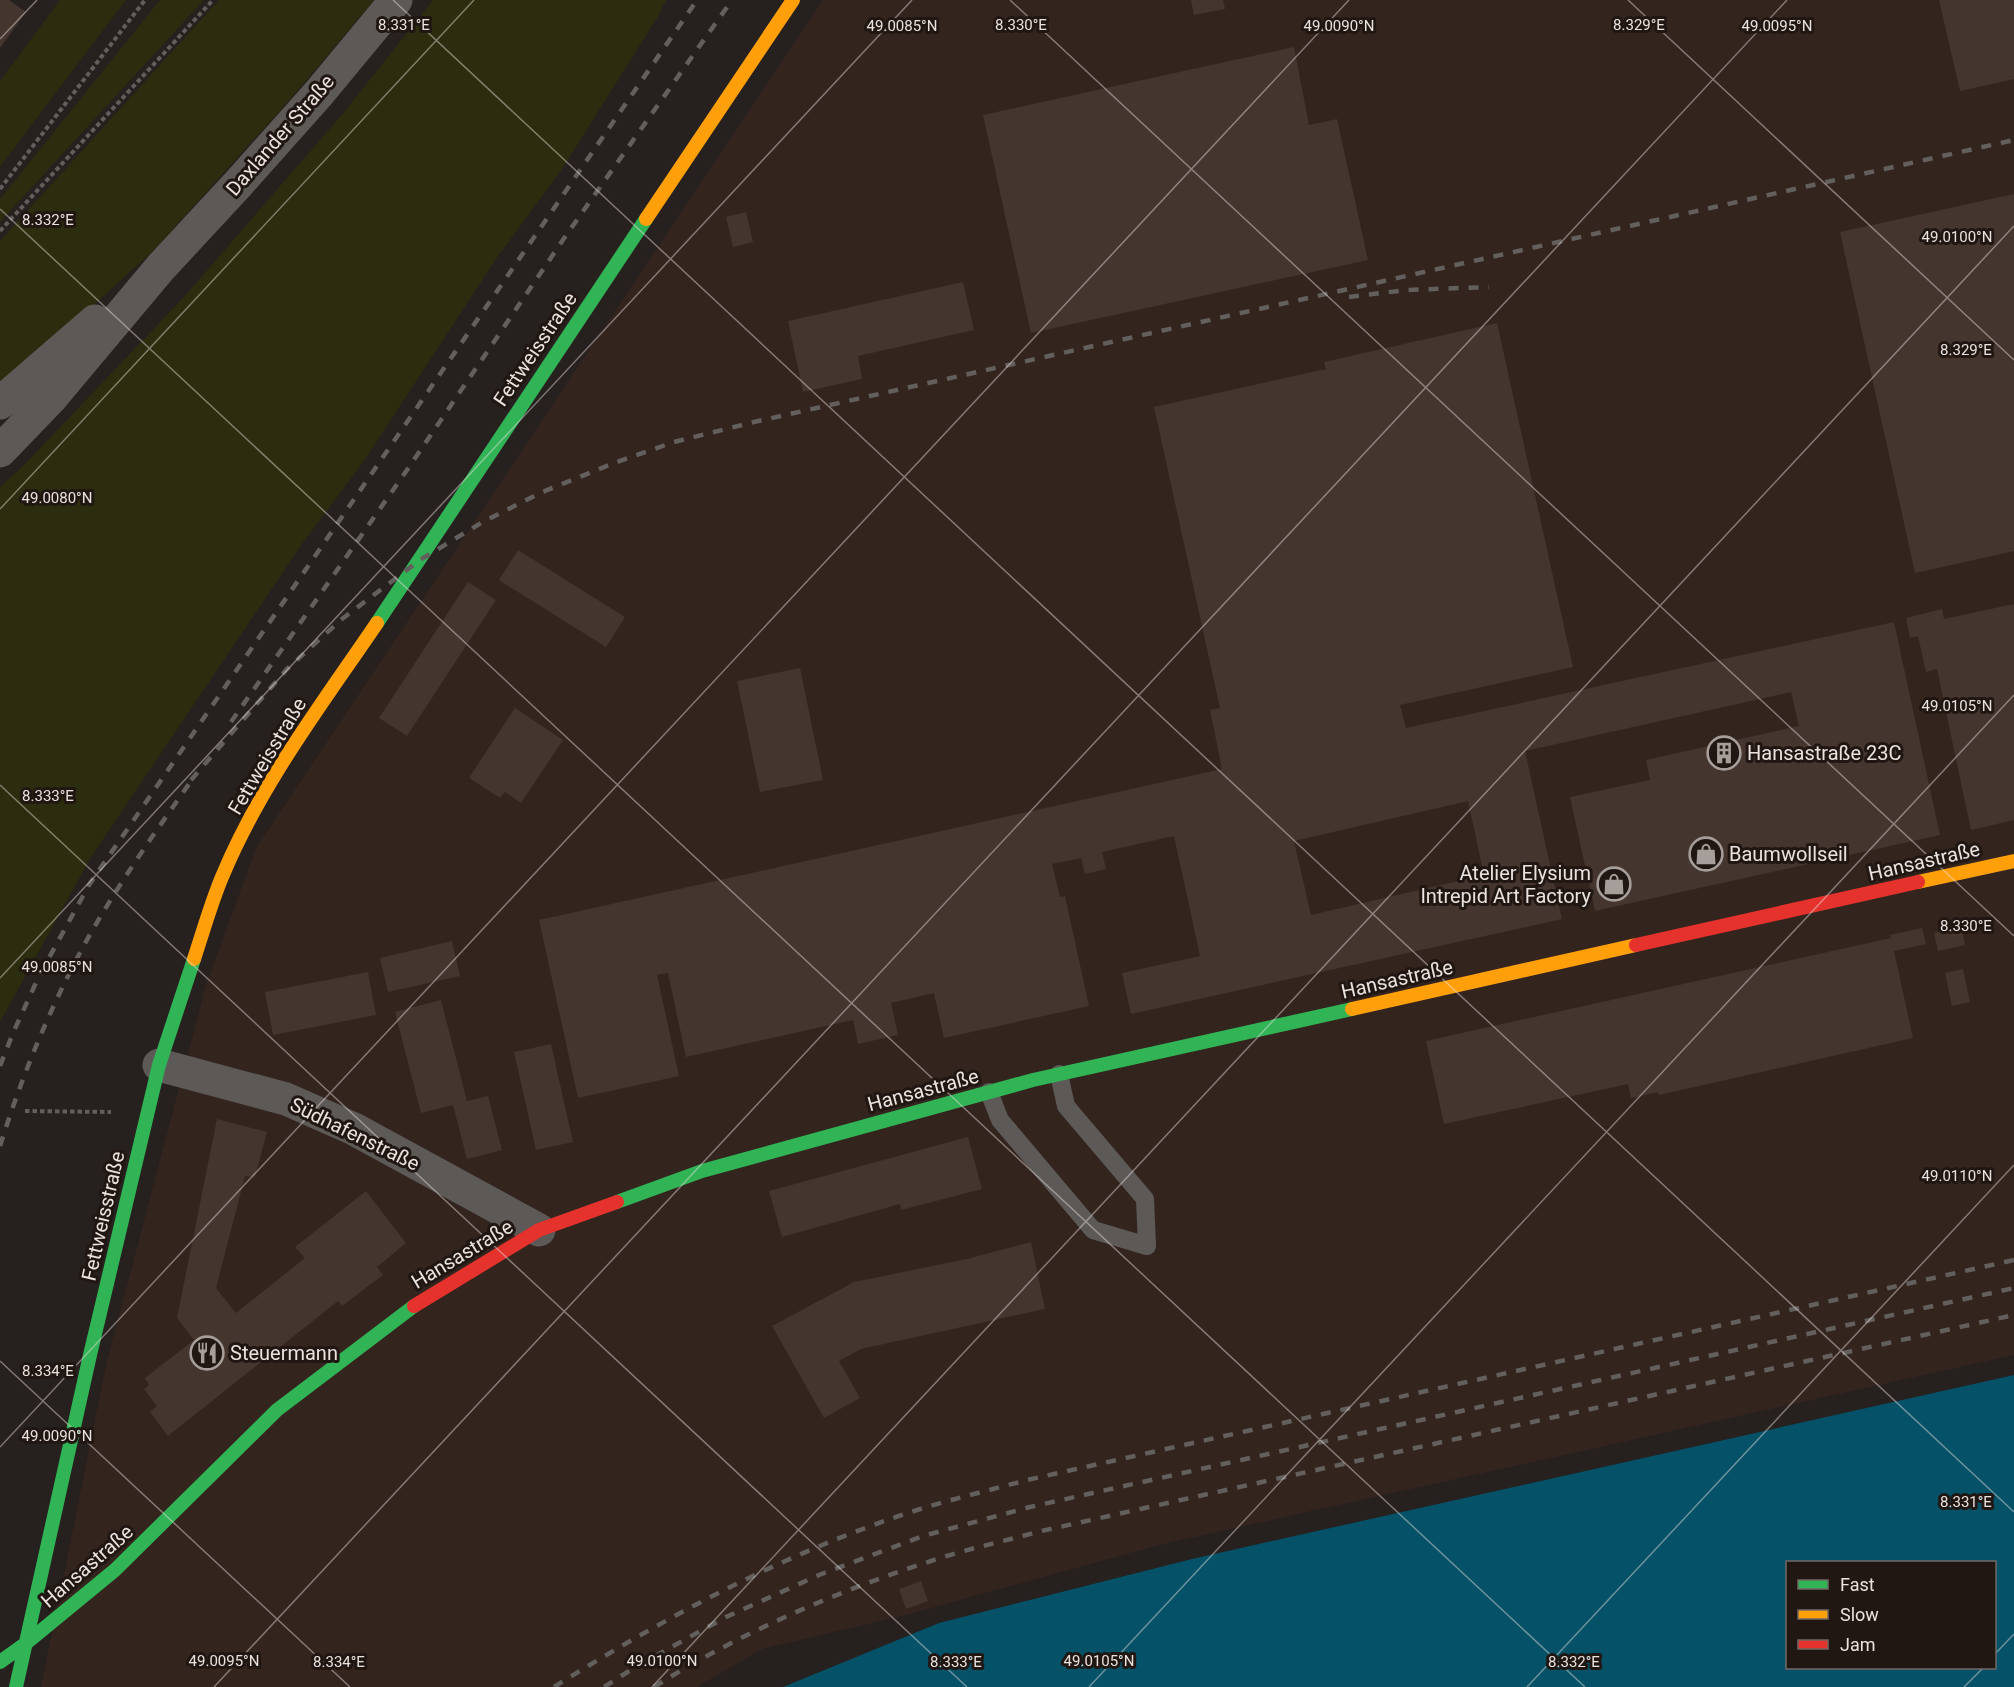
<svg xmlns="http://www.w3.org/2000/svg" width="2014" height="1687" viewBox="0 0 2014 1687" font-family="Roboto,sans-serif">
	<rect width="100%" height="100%" fill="#26201e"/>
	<path fill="#33241e" d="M 823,0 L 2014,0 L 2014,1355 L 1159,1545 L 910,1614 L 762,1649 L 697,1687 L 41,1687 L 106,1365 L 206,985 L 256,848 Z"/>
	<path fill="#2c2d0e" d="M 60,0 L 126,0 L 0,167 L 0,81 Z
		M 160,0 L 204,0 L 0,222 L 0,199 Z
		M 219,0 L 374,0 L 293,96 L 152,252 L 0,390 L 0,241 Z
		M 433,0 L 666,0 L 657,18 L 562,169 L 496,259 L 364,461 L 302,544 L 91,857 L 0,1022 L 0,487 L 23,466 L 184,297 L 345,111 Z"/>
	<path fill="#045168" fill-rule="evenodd" d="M 2014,1375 L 2014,1687 L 783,1687 L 939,1623 L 1192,1559 ZM 1788,1562 L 1994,1562 L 1994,1668 L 1788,1668 Z"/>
	<path fill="#45352f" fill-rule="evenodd" d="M 0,0 L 9,0 L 26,12 L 0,48 Z
		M 1191,0 L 1223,0 L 1225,9 L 1194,15 Z
		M 1939,0 L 2014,0 L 2014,79 L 1960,91 Z
		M 1294,47 L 1309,125 L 1337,119 L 1368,260 L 1031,333 L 983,115 Z
		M 2014,194 L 2014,551 L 1915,573 L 1840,232 Z
		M 746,212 L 753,242 L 733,247 L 726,217 Z
		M 963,282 L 974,330 L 858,356 L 862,379 L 803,392 L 788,321 Z
		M 1497,323 L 1573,667 L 1400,705 L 1406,728 L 1894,622 L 1940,835 L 1595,911 L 1570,797 L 1650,780 L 1646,760 L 1799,726 L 1791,692 L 1525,751 L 1562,919 L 1131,1014 L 1122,973 L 1200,956 L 1174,836 L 1102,852 L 1106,869 L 1085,874 L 1081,858 L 1052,864 L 1060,897 L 1065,896 L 1089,1006 L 944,1038 L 934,993 L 891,1003 L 898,1035 L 858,1044 L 853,1020 L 686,1057 L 668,973 L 657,975 L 679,1076 L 578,1098 L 539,920 L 1222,769 L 1210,710 L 1220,708 L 1154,407 L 1326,369 L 1324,362 ZM 1468,801 L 1484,875 L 1311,915 L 1294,841 Z
		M 518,550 L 625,617 L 606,647 L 499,580 Z
		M 468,582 L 496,600 L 407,736 L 379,718 Z
		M 2014,604 L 2014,820 L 1971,830 L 1937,669 L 1926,672 L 1918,636 L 1910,638 L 1906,618 L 1942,609 L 1944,619 Z
		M 800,668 L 823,780 L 760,792 L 737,681 Z
		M 515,708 L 563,740 L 521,803 L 505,792 L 500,798 L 469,778 Z
		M 1961,926 L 1965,945 L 1938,951 L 1934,933 Z
		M 1922,928 L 1926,944 L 1894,951 L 1913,1038 L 1659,1095 L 1658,1092 L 1631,1098 L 1628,1084 L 1444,1124 L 1426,1041 L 1891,938 L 1890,935 Z
		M 452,941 L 460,976 L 388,992 L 380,958 Z
		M 1963,969 L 1970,1002 L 1952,1006 L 1945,973 Z
		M 368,972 L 376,1015 L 273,1035 L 265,992 Z
		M 441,1000 L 467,1101 L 488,1096 L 502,1150 L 467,1159 L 453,1105 L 421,1113 L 395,1012 Z
		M 551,1044 L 573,1142 L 536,1150 L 514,1052 Z
		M 217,1119 L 267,1132 L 255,1177 L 245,1176 L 216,1288 L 236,1313 L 305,1258 L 295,1247 L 366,1191 L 406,1243 L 377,1267 L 383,1275 L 342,1306 L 338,1301 L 168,1436 L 150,1412 L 157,1406 L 144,1389 L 149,1385 L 145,1378 L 194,1340 L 177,1318 Z
		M 968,1137 L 982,1189 L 901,1210 L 900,1204 L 782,1237 L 769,1191 Z
		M 1031,1242 L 1045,1309 L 861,1349 L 839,1361 L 860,1398 L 824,1418 L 772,1326 L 854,1282 L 967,1259 Z
		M 921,1581 L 928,1601 L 906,1609 L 899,1589 Z"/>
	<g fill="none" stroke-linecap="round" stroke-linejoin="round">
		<path stroke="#625e5c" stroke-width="4" stroke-dasharray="4.5 3" stroke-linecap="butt" d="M 0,189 L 145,0
			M 0,231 L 213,0
			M 25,1111 L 111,1112"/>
		<path stroke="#5d5957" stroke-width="18" d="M 989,1092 L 1000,1120 L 1093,1230 L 1147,1246 L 1145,1199 L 1066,1106 L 1059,1074"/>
		<path stroke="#5d5957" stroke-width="33" d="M 0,403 L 95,321
			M 0,451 L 52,397 L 161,267 L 238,184 L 319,93 L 396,0
			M 159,1065 L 286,1099 L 354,1129 L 539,1230"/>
		<path stroke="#30b455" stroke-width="14" d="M 377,623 L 646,219
			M 617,1202 L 702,1171 L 1033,1080 L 1352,1009
			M 0,1662 L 25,1644 L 115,1570 L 277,1410 L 414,1306
			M 16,1687 L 90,1355 L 159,1065 L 194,959"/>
		<path stroke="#ff9f0a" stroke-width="14" d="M 646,219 L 793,0
			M 1918,882 L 2014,861
			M 194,959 C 203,932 211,903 222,877 C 260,785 322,704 377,623
			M 1352,1009 L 1636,945"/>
		<path stroke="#e5322d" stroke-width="14" d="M 1636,945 L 1918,882
			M 414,1306 L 539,1230 L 617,1202"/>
		<path stroke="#635f5d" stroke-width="4.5" stroke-dasharray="10 10" stroke-linecap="butt" d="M 1349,297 L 1406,290 L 1489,287
			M 231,722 L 407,470 L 567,234 L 732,0
			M 191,780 L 287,669 L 342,619 L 420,560 L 481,523 L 540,493 L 614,463 L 674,442 L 754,422 L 2014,140
			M 0,1066 L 13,1033 L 39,976 L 89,885 L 697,0
			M 0,1146 C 19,1085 43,1025 72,968 C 107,899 152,837 196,774
			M 554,1687 C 669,1615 787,1552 917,1510 C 953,1499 990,1490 1027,1480 L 2014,1260
			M 604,1687 L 637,1666 L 726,1617 L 819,1575 L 923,1536 L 1030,1507 L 2014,1288
			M 654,1687 C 740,1633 835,1592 931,1561 C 966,1549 1002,1542 1037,1532 L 2014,1315"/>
	</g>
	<path fill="none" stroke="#eae2df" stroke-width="1.5" stroke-opacity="0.45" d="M 393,0 L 2014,1512M 1010,0 L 2014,936M 1628,0 L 2014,360M 0,39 L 37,0M 0,209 L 1585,1687M 0,509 L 474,0M 0,785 L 967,1687M 0,978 L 912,0M 0,1361 L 350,1687M 0,1447 L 1349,0M 1994,1655 L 2014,1634M 214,1687 L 1787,0M 652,1687 L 2014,226M 1089,1687 L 2014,695M 1527,1687 L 2014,1165M 1964,1687 L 1983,1668"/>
	<defs>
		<symbol id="building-ring" viewBox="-11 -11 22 22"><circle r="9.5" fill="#201612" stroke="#a59e9b" stroke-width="1.5"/><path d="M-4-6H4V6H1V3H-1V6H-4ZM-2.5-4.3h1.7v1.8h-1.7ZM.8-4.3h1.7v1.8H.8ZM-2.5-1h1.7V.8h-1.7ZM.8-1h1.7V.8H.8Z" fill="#a59e9b"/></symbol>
		<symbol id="shop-ring" viewBox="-11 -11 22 22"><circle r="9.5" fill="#201612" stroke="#a59e9b" stroke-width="1.5"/><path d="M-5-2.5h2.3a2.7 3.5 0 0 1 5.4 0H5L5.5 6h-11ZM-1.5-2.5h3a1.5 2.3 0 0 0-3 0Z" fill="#a59e9b"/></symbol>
		<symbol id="restaurant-ring" viewBox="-11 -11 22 22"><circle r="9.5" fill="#201612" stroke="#a59e9b" stroke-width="1.5"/><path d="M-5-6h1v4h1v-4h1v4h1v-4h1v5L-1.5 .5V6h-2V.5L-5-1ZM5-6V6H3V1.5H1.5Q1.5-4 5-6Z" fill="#a59e9b"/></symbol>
	</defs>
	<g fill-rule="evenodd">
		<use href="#building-ring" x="1705" y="734" width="38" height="38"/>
		<use href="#shop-ring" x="1687" y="835" width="38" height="38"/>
		<use href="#shop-ring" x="1595" y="865" width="38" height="38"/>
		<use href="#restaurant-ring" x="188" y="1334" width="38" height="38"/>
	</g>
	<g text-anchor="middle" stroke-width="6" stroke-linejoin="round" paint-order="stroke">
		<g font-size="20" fill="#eae2df" stroke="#201612">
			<text transform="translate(280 135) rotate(-49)" y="7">Daxlander Straße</text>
			<text transform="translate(535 349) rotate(-56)" y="7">Fettweisstraße</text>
			<text transform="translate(267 756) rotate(-59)" y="7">Fettweisstraße</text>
			<text transform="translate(1924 861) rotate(-13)" y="7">Hansastraße</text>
			<text transform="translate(1397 979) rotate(-13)" y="7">Hansastraße</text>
			<text transform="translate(923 1090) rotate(-15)" y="7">Hansastraße</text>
			<text transform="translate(355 1134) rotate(26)" y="7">Südhafenstraße</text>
			<text transform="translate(103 1216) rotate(-77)" y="7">Fettweisstraße</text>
			<text transform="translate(462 1254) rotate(-31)" y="7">Hansastraße</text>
			<text transform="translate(87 1566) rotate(-41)" y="7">Hansastraße</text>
		</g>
		<g font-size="20" fill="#eae2df" stroke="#201612" text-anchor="start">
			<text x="1747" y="760">Hansastraße 23C</text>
			<text x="1729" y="861">Baumwollseil</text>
			<text x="1591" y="880" text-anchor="end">Atelier Elysium<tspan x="1591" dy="23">Intrepid Art Factory</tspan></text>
			<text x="230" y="1360">Steuermann</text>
		</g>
	</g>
	<g font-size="15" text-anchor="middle" fill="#eae2df" stroke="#201612" stroke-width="6" stroke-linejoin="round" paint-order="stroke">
		<text x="404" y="30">8.331°E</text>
		<text x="1021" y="30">8.330°E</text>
		<text x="1639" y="30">8.329°E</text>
		<text x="902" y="31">49.0085°N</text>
		<text x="1339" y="31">49.0090°N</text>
		<text x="1777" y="31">49.0095°N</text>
		<text x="48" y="225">8.332°E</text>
		<text x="1957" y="242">49.0100°N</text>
		<text x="1966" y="355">8.329°E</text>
		<text x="57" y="503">49.0080°N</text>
		<text x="1957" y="711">49.0105°N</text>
		<text x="48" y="801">8.333°E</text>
		<text x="1966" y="931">8.330°E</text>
		<text x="57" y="972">49.0085°N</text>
		<text x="1957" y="1181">49.0110°N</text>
		<text x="48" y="1376">8.334°E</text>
		<text x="57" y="1441">49.0090°N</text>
		<text x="1966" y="1507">8.331°E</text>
		<text x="224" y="1666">49.0095°N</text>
		<text x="662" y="1666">49.0100°N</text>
		<text x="1099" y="1666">49.0105°N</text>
		<text x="339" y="1667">8.334°E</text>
		<text x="956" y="1667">8.333°E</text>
		<text x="1574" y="1667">8.332°E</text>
	</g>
	<rect x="1786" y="1561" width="210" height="108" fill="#201612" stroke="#716864" stroke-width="1.5"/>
	<rect x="1798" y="1580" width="30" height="9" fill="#30b455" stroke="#716864" stroke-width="1.5"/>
	<text x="1840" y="1591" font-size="18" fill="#eae2df">Fast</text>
	<rect x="1798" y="1610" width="30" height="9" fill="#ff9f0a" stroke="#716864" stroke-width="1.5"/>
	<text x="1840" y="1621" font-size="18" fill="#eae2df">Slow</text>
	<rect x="1798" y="1640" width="30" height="9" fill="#e5322d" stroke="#716864" stroke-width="1.5"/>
	<text x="1840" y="1651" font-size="18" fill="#eae2df">Jam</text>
</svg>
